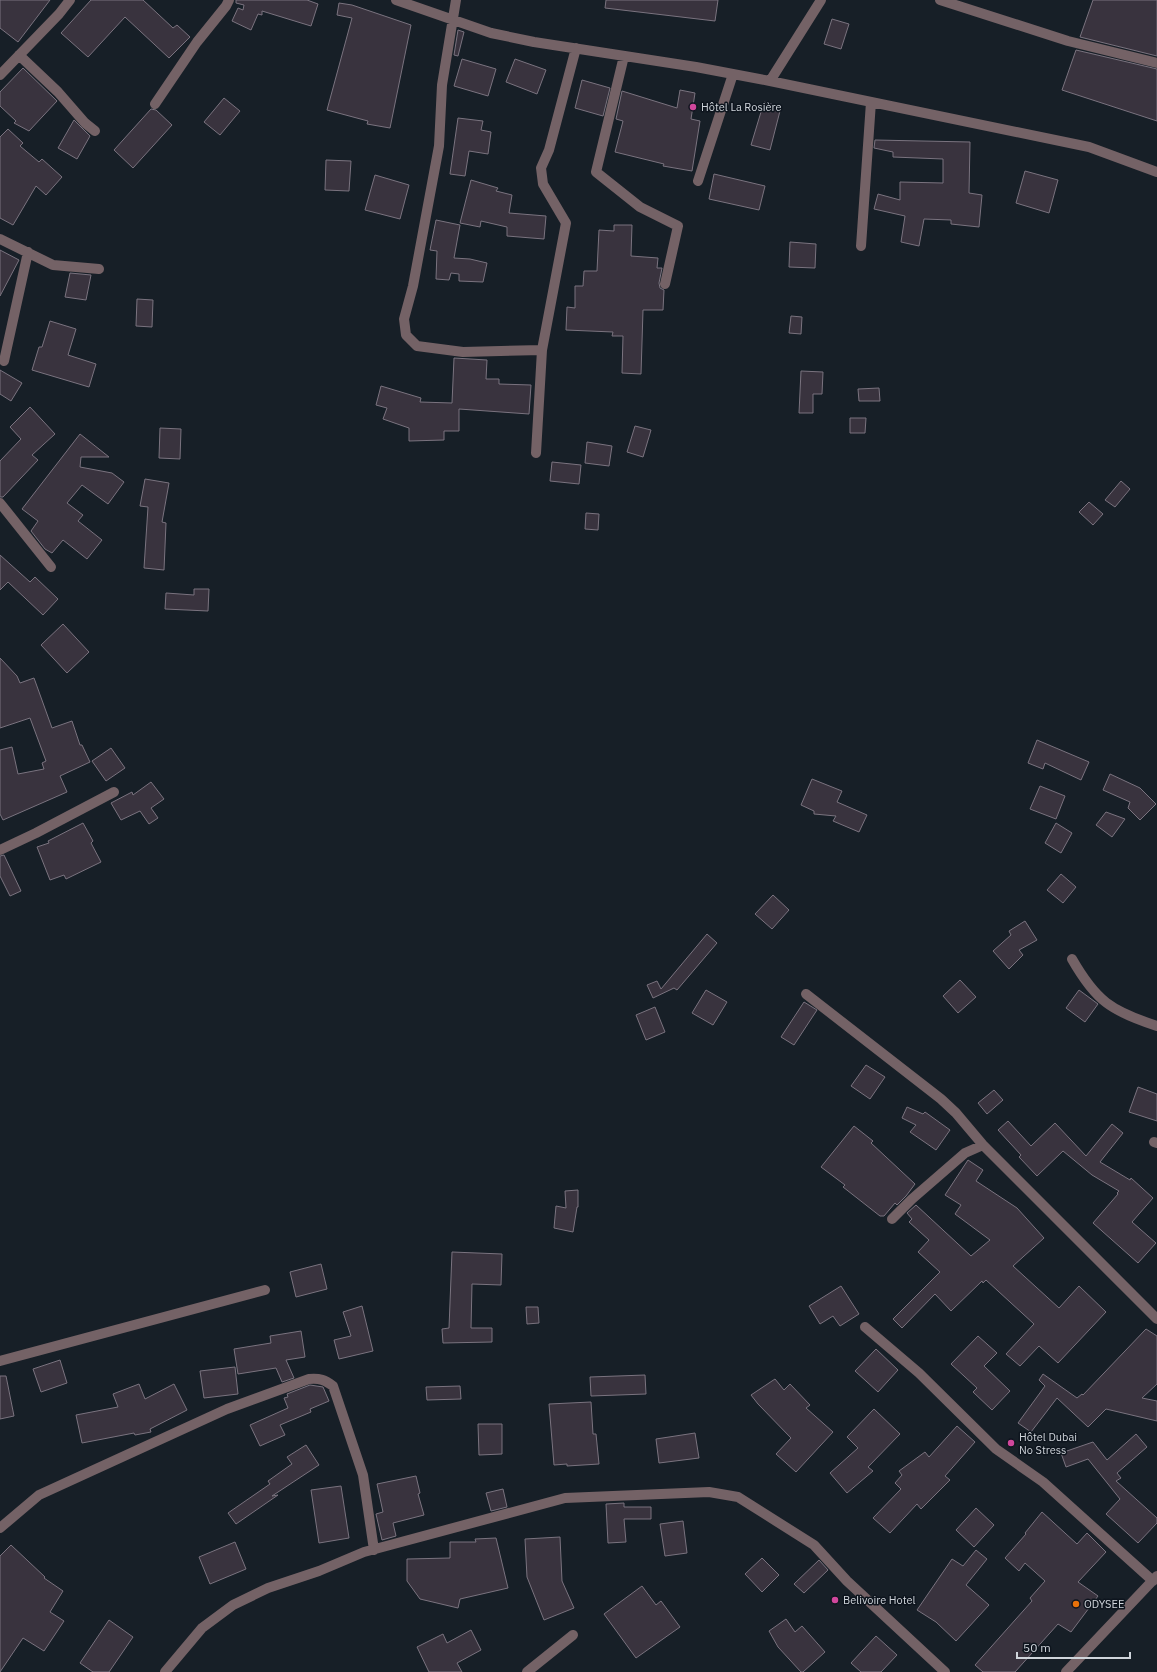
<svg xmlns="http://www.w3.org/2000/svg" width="1157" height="1672" viewBox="0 0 1157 1672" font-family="'IBM Plex Sans',sans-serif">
	<rect width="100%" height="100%" fill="#171f27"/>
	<path fill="#39333e" stroke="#7a737f" d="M 0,0 L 50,0 L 18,42 L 0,28 Z
		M 91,0 L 143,0 L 173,28 L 177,25 L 190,37 L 169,58 L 125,17 L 88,57 L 61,33 Z
		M 236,0 L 307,0 L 318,4 L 311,26 L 262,11 L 262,15 L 258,14 L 251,30 L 232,21 L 238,8 L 243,10 L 244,5 L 236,3 Z
		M 606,0 L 718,0 L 715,21 L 605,8 Z
		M 1093,0 L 1157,0 L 1157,56 L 1080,37 Z
		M 339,3 L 352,5 L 411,25 L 390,128 L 367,124 L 368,121 L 327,110 L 352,18 L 337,15 Z
		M 832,19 L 849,24 L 841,49 L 824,44 Z
		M 458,30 L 464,32 L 458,56 L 454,55 Z
		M 1076,50 L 1157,69 L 1157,121 L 1062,90 Z
		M 462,59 L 496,69 L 488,96 L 454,86 Z
		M 515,59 L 546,70 L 537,94 L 506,82 Z
		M 23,68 L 57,101 L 29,131 L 14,123 L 16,121 L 0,106 L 0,92 Z
		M 582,80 L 610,88 L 603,116 L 575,108 Z
		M 680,90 L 695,93 L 691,119 L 700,121 L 692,171 L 663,166 L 664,164 L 615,152 L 623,121 L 616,119 L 622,91 L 677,108 Z
		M 224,98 L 240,111 L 220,135 L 204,122 Z
		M 764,102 L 781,107 L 770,150 L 751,145 Z
		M 151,109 L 156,110 L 172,125 L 133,168 L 114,150 Z
		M 458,118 L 483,121 L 481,130 L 491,132 L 488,154 L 469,151 L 465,176 L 450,174 Z
		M 74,120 L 90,136 L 77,159 L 58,148 Z
		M 8,129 L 23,143 L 20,146 L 39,162 L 42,159 L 62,177 L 46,195 L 36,186 L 13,225 L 0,218 L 0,137 Z
		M 875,140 L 970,142 L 969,193 L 982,195 L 979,227 L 951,224 L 951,220 L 924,219 L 919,246 L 901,242 L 905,216 L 874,209 L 878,194 L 900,200 L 900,182 L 943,183 L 943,159 L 893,157 L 893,152 L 874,148 Z
		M 326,160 L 351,161 L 349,191 L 325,190 Z
		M 1025,171 L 1058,180 L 1049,213 L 1016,203 Z
		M 714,174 L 765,186 L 759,210 L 709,199 Z
		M 375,175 L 409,185 L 400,219 L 365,210 Z
		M 471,180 L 498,188 L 496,191 L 512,195 L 509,213 L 546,216 L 544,239 L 507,236 L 507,227 L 481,221 L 480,227 L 460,223 Z
		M 436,220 L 460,225 L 454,258 L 470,259 L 487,263 L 483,282 L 459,281 L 459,274 L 451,273 L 449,280 L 436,279 L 437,251 L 430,250 Z
		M 614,225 L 632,225 L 631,256 L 658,258 L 657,268 L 662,268 L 659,283 L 660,288 L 664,290 L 663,310 L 643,310 L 641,374 L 622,373 L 623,336 L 612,336 L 613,332 L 566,330 L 567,307 L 575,308 L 575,286 L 583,286 L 584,271 L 597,271 L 599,230 L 614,231 Z
		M 790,242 L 816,244 L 815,268 L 789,267 Z
		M 0,250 L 19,260 L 0,296 Z
		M 70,273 L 91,275 L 86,300 L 65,297 Z
		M 137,299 L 153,300 L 152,327 L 136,326 Z
		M 791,316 L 802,317 L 801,334 L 789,333 Z
		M 50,321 L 76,329 L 68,355 L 96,364 L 89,387 L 32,370 L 39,347 L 42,347 Z
		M 454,358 L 487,360 L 486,379 L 499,379 L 499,384 L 531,385 L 529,414 L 459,409 L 459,431 L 444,431 L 444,440 L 409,441 L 409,428 L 383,419 L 387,408 L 376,405 L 381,386 L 421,398 L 420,402 L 452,403 Z
		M 0,370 L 22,383 L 11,401 L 0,394 Z
		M 801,371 L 823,372 L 822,394 L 813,394 L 813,413 L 799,413 Z
		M 879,388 L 880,401 L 859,401 L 858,389 Z
		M 30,407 L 55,434 L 32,455 L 38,460 L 3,497 L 0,497 L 0,461 L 21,439 L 10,427 Z
		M 850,418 L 866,418 L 865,433 L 850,433 Z
		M 635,426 L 651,430 L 643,457 L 627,452 Z
		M 160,428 L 181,429 L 180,459 L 159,458 Z
		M 80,434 L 109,457 L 81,457 L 80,467 L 112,473 L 124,482 L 108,504 L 82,485 L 67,503 L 83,515 L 78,521 L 102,540 L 87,559 L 63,540 L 52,553 L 45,549 L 31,531 L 38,521 L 22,509 Z
		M 587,442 L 612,446 L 609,466 L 585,463 Z
		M 552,462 L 581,465 L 579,484 L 550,481 Z
		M 145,479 L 169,483 L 162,522 L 166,523 L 164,570 L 144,568 L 148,507 L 140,506 Z
		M 1121,481 L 1130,489 L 1115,507 L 1105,500 Z
		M 1089,502 L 1103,514 L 1093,525 L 1079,512 Z
		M 586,513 L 599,514 L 598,530 L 585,529 Z
		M 0,555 L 30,582 L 35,577 L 58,599 L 43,615 L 8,582 L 0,590 Z
		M 194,589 L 209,589 L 208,611 L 165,609 L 166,593 L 194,595 Z
		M 63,624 L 89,652 L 67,673 L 41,645 Z
		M 0,658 L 17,676 L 20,683 L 34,678 L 52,728 L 72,721 L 80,745 L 82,745 L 90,762 L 60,776 L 67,792 L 3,820 L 0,814 L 0,750 L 12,747 L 18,774 L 44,769 L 42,763 L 46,761 L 30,718 L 0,728 Z
		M 1037,740 L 1089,762 L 1081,780 L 1045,763 L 1043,769 L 1028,763 Z
		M 111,748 L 125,768 L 106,781 L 92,761 Z
		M 1110,774 L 1140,788 L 1156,804 L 1140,820 L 1128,808 L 1130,802 L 1103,790 Z
		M 812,779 L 842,791 L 837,802 L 867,815 L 859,832 L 833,821 L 836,816 L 814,814 L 814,811 L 801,805 Z
		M 151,782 L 164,799 L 151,808 L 158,818 L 149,824 L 140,811 L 121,820 L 111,803 L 132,792 L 133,795 Z
		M 1040,786 L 1065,796 L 1056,819 L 1030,809 Z
		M 1106,812 L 1125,819 L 1112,837 L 1096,825 Z
		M 83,823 L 93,841 L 91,843 L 101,862 L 66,879 L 64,875 L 50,880 L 37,847 L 49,843 L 48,841 Z
		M 1056,823 L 1072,833 L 1061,853 L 1045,843 Z
		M 4,855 L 21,891 L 10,896 L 0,876 L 0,856 Z
		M 1061,874 L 1076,887 L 1063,903 L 1047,890 Z
		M 773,895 L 789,910 L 772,929 L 755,914 Z
		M 1025,921 L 1037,940 L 1019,950 L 1023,955 L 1009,969 L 993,951 L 1011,935 L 1009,931 Z
		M 707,934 L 717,943 L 677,990 L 674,988 L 653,998 L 647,985 L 657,981 L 661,989 Z
		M 960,980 L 976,997 L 958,1013 L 943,996 Z
		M 706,990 L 727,1002 L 713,1025 L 692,1013 Z
		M 1079,990 L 1098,1004 L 1085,1022 L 1066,1008 Z
		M 804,1002 L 817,1010 L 794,1045 L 781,1037 Z
		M 655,1007 L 665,1032 L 646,1040 L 636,1015 Z
		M 866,1065 L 885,1077 L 870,1099 L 851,1086 Z
		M 1138,1087 L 1157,1094 L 1157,1121 L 1129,1112 Z
		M 994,1090 L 1003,1100 L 987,1114 L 978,1103 Z
		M 907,1107 L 923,1114 L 925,1112 L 950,1130 L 936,1150 L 910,1132 L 916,1125 L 902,1118 Z
		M 1008,1121 L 1031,1146 L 1055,1123 L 1086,1156 L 1112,1124 L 1123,1133 L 1100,1162 L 1130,1180 L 1131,1178 L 1153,1198 L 1132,1222 L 1156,1243 L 1138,1263 L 1093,1223 L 1118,1194 L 1117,1193 L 1119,1191 L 1092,1175 L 1063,1151 L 1037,1176 L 1019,1157 L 1021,1155 L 998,1130 Z
		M 854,1126 L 873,1141 L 871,1143 L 915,1184 L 906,1196 L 897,1205 L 895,1203 L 884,1216 L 880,1216 L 843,1187 L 845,1185 L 821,1167 Z
		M 968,1160 L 983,1170 L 976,1181 L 1017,1208 L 1044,1238 L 1013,1266 L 1059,1308 L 1079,1286 L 1106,1312 L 1058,1363 L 1039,1346 L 1020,1366 L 1006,1354 L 1034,1324 L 986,1280 L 983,1283 L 982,1281 L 951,1311 L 935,1294 L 902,1328 L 893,1319 L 940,1272 L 918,1252 L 929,1240 L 909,1222 L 912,1219 L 907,1213 L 916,1205 L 971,1256 L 990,1240 L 955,1214 L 961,1205 L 945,1195 Z
		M 578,1190 L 578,1207 L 577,1207 L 573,1232 L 554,1228 L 556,1206 L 566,1208 L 565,1191 Z
		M 452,1252 L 502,1254 L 501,1285 L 472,1284 L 471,1328 L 492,1328 L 492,1342 L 443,1343 L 442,1329 L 449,1328 Z
		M 321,1264 L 327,1289 L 296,1297 L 290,1272 Z
		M 841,1286 L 859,1314 L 840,1326 L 833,1316 L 820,1324 L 809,1306 Z
		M 362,1306 L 373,1351 L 339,1359 L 334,1340 L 351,1336 L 343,1312 Z
		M 526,1307 L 538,1307 L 539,1323 L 527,1324 Z
		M 1146,1329 L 1157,1336 L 1157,1384 L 1142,1398 L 1157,1401 L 1157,1421 L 1106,1409 L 1088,1427 L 1057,1398 L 1031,1432 L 1018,1423 L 1045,1386 L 1039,1380 L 1043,1374 L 1077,1398 L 1082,1394 L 1083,1395 Z
		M 301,1331 L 305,1357 L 286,1360 L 294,1378 L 282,1382 L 276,1368 L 238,1374 L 234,1349 L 271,1343 L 270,1336 Z
		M 978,1336 L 997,1353 L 984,1366 L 1010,1391 L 992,1410 L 973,1392 L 977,1388 L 951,1364 Z
		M 876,1349 L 898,1370 L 878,1392 L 855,1371 Z
		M 60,1360 L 67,1383 L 41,1392 L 33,1369 Z
		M 235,1367 L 238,1394 L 204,1398 L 200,1371 Z
		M 645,1375 L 646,1394 L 591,1396 L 590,1377 Z
		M 0,1376 L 6,1376 L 14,1416 L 0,1419 Z
		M 775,1379 L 784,1390 L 790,1384 L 810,1405 L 806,1408 L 833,1432 L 796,1472 L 776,1454 L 791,1438 L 758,1404 L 751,1395 Z
		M 139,1384 L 145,1399 L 174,1384 L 187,1410 L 150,1429 L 151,1432 L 135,1435 L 134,1433 L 82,1443 L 76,1415 L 118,1407 L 113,1394 Z
		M 310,1385 L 323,1387 L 329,1401 L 310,1409 L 311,1412 L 280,1425 L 285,1435 L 260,1446 L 250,1425 L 288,1408 L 284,1398 L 288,1397 L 287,1394 Z
		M 460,1386 L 461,1399 L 427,1400 L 426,1387 Z
		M 591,1402 L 593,1434 L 596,1434 L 599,1464 L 567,1466 L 567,1464 L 554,1465 L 549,1404 Z
		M 874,1409 L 900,1434 L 868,1467 L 873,1471 L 847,1493 L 830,1473 L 858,1448 L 847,1437 Z
		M 478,1424 L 502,1424 L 502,1454 L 479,1455 Z
		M 957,1426 L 975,1442 L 945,1476 L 950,1480 L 921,1509 L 917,1504 L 890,1533 L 873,1518 L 901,1489 L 895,1483 L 902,1475 L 899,1471 L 925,1452 L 929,1457 Z
		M 695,1433 L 699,1458 L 659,1463 L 656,1439 Z
		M 1136,1434 L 1147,1447 L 1117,1473 L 1121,1478 L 1116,1481 L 1157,1518 L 1157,1523 L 1138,1543 L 1106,1514 L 1120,1499 L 1088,1459 L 1066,1467 L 1061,1453 L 1093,1442 L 1107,1460 Z
		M 306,1445 L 319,1465 L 272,1496 L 278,1495 L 236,1524 L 228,1513 L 270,1484 L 268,1481 L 292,1464 L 287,1457 Z
		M 416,1476 L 420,1493 L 418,1494 L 424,1515 L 393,1523 L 396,1536 L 382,1540 L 376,1514 L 383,1512 L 377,1484 Z
		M 341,1486 L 349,1538 L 319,1543 L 311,1490 Z
		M 503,1489 L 507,1507 L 491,1511 L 486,1493 Z
		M 624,1503 L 624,1507 L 651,1507 L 651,1519 L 624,1519 L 626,1542 L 608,1543 L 606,1504 Z
		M 976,1508 L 994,1525 L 974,1547 L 956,1530 Z
		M 1042,1512 L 1077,1544 L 1087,1533 L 1106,1552 L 1078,1582 L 1098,1596 L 1071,1632 L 1058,1624 L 1015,1672 L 983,1672 L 975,1665 L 1032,1601 L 1030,1598 L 1045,1581 L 1025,1563 L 1019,1571 L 1005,1558 L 1026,1534 L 1025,1533 Z
		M 683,1521 L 687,1553 L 665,1556 L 660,1524 Z
		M 560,1537 L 562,1581 L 574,1608 L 544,1620 L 527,1577 L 525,1539 Z
		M 496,1538 L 508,1588 L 460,1599 L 458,1608 L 420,1599 L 407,1581 L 407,1559 L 450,1558 L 450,1542 L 476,1542 L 475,1539 Z
		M 235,1542 L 246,1569 L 210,1584 L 199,1557 Z
		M 11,1545 L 45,1577 L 44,1578 L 63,1591 L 50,1612 L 64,1621 L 44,1651 L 23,1638 L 0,1672 L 0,1556 Z
		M 976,1550 L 987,1559 L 966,1585 L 989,1605 L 956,1641 L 936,1622 L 917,1610 L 952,1559 L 963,1566 Z
		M 762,1558 L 779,1575 L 762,1592 L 745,1574 Z
		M 819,1560 L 828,1570 L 804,1593 L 794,1584 Z
		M 642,1586 L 656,1605 L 661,1601 L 680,1627 L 636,1658 L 604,1614 Z
		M 786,1619 L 795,1632 L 802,1626 L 825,1652 L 803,1672 L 801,1672 L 778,1647 L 769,1631 Z
		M 109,1620 L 133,1637 L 109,1672 L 93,1672 L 80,1663 Z
		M 471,1630 L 481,1650 L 457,1663 L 462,1672 L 429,1672 L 417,1647 L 443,1634 L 447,1643 Z
		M 876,1636 L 897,1655 L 881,1672 L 861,1672 L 851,1663 Z"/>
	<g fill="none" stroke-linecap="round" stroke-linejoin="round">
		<path stroke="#746266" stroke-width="10" d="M 396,0 L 491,33 L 534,42 L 696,67 L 770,81 L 1089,147 L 1157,172
			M 456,0 L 442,85 L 439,146 L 413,286 L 404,319 L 406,335 L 417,346 L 463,352 L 542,350
			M 940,0 L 1068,41 L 1157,63
			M 19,55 L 58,92 L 85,123 L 95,131
			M 624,56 L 596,172 L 640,207 L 678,226 L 665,284
			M 0,75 L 59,14 L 70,0
			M 770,81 L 821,0
			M 155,104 L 197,42 L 226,6 L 229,0
			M 698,181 L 733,74
			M 0,239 L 53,265 L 99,269
			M 861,246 L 871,102
			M 4,361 L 28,252
			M 536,453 L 542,350 L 566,223 L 543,184 L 541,168 L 549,150 L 576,48
			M 0,503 L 51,567
			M 0,850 L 36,833 L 114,792
			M 1072,959 C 1096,1001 1111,1011 1157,1026
			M 806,994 L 941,1099 L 956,1113 L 983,1145 L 1157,1319
			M 1154,1142 L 1157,1143
			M 892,1219 L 912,1199 L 965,1153 L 983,1145
			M 865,1327 L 919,1373 L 996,1449 L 1043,1482 L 1153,1581
			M 0,1361 L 265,1290
			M 0,1528 L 39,1495 L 227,1409 L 309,1379 C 320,1378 325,1380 333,1386 L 363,1475 L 374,1550
			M 165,1672 L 202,1628 L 233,1605 L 268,1588 L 319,1571 L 364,1552 L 565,1498 L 709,1492 L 738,1497 L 814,1545 L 847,1581 L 945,1672
			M 527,1672 L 573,1635
			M 1066,1672 L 1157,1576"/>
	</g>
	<g fill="#d1479c" stroke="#0e151e" stroke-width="1.5">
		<circle cx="693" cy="107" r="4"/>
		<circle cx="1011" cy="1443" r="4"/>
		<circle cx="835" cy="1600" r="4"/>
	</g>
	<circle fill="#e8710a" stroke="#0e151e" stroke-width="1.5" cx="1076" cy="1604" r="4"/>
	<g text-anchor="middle" stroke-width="3" stroke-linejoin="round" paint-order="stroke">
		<g font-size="11" fill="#d0d5db" stroke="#0e151e" text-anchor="start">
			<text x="701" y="111">Hôtel La Rosière</text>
			<text x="1019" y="1441">Hôtel Dubai<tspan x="1019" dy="13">No Stress</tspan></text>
			<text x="843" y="1604">Belivoire Hotel</text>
			<text x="1084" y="1608">ODYSEE</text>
		</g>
	</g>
	<path d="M1017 1652v6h113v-6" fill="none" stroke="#d0d5db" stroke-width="2"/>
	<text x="1023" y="1652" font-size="12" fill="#d0d5db" stroke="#0e151e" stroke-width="3" paint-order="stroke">50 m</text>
</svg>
